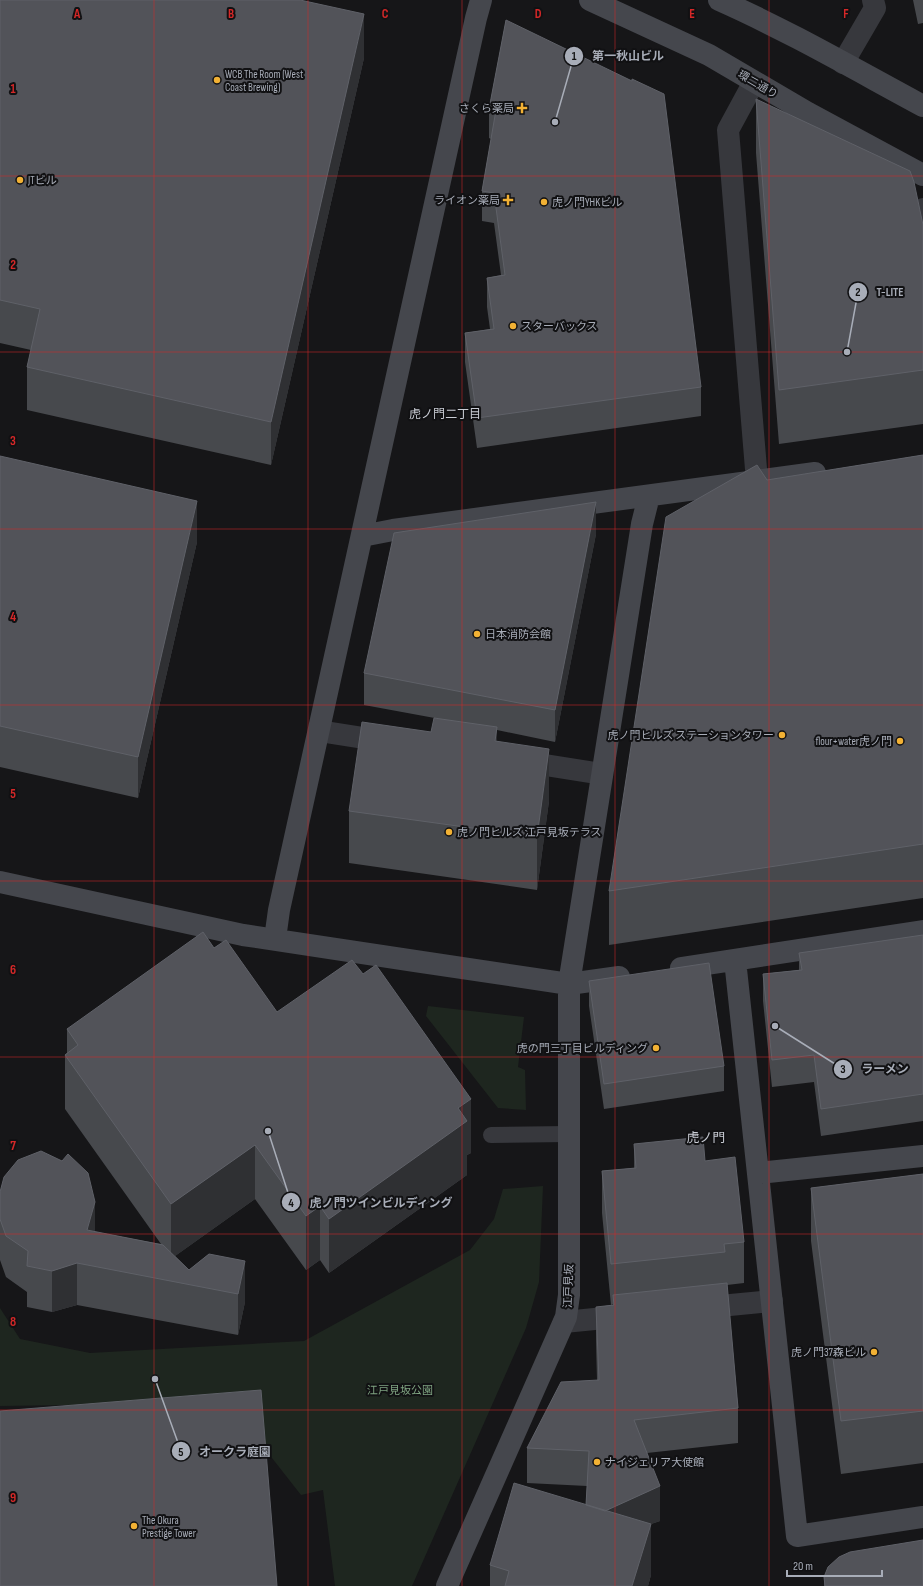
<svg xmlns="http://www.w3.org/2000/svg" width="923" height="1586" viewBox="0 0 923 1586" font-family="'Sofia Sans Condensed','Noto Sans JP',sans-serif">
	<rect width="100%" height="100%" fill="#161618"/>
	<path fill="#1e261f" d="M 428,1006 L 524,1017 L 518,1067 L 525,1070 L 526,1110 L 498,1108 L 426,1016 Z
		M 543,1186 L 539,1282 L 526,1328 L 412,1586 L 335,1586 L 323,1490 L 301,1495 L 261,1444 L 72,1460 L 69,1405 L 0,1406 L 0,1308 L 20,1339 L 90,1353 L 304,1341 L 470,1250 L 494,1219 L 503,1189 Z"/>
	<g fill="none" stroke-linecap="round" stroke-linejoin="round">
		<path stroke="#37383d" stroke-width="16" d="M 491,1135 L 568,1134"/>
		<path stroke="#37383d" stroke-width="22" d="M 843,63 L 875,8 L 873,0
			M 754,82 L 728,130 L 757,481
			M 923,209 L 921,217 L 923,228
			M 319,731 L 389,742
			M 520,761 L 602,774
			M 699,1308 L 772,1301
			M 564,1322 L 625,1316"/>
		<path stroke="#45474d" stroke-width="22" d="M 590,0 L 709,55 L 808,113 L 923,175
			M 719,0 C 789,31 856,70 923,106
			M 362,536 L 393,530 L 815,473
			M 0,882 L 243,935 L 415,961 L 569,984 L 619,977
			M 275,939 L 279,910 L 476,18 L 481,0
			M 735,960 L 797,1536 L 923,1517
			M 681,968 L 923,931
			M 758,1173 L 923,1156
			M 447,1586 L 566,1317 L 569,1295 L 569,984 L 642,524 L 649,496"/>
	</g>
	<path fill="#47494d" d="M 0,0 L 364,58 L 271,465 L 27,410 L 27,367 L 31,350 L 0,343 Z
		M 913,0 L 923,0 L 923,23 L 918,24 Z
		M 506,20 L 701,387 L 701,416 L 477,448 L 465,362 L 465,333 L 490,329 L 487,307 L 487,278 L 501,275 L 494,223 L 482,221 L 482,191 L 491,139 L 489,138 L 489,109 Z
		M 756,99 L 923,225 L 923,424 L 779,444 L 756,153 Z
		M 923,455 L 923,898 L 609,945 L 609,891 L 767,480 Z
		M 0,456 L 197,542 L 138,798 L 0,767 Z
		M 596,534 L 555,742 L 497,730 L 497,741 L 549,801 L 537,890 L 349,863 L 349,811 L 431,732 L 440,719 L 364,705 L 364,673 Z
		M 923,935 L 923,1121 L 821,1136 L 814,1082 L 772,1087 L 763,1001 L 763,974 L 799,970 L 799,953 Z
		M 214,948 L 277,1012 L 471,1153 L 467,1155 L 467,1175 L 329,1273 L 320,1260 L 306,1270 L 255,1199 L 175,1256 L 189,1270 L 209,1254 L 245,1302 L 238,1335 L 77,1305 L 52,1312 L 27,1307 L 27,1292 L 6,1277 L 0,1260 L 0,1192 L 95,1232 L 161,1244 L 65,1109 L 65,1055 L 67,1053 L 67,1029 Z
		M 589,981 L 724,1066 L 724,1091 L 604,1109 L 589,1006 Z
		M 634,1144 L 705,1161 L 744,1242 L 744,1283 L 727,1285 L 738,1408 L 738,1443 L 647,1453 L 660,1521 L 651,1524 L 651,1575 L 648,1586 L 490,1586 L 490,1565 L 586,1505 L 587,1486 L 527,1483 L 527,1448 L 597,1380 L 596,1342 L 596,1307 L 613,1305 L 613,1304 L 611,1305 L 602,1213 L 602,1171 L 634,1168 Z
		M 923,1174 L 923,1463 L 841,1474 L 811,1241 L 811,1188 Z
		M 824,1577 L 923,1586 L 824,1586 Z"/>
	<path fill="#2f3033" d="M 364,14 L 364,58 L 271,465 L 271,422 Z
		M 197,501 L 197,542 L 138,798 L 138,757 Z
		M 596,502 L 596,534 L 555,742 L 555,710 Z
		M 497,727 L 497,780 L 495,741 Z
		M 549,749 L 549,801 L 537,890 L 537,837 Z
		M 471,1099 L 471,1153 L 467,1155 L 467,1175 L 329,1273 L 329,1219 L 458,1108 Z
		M 255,1145 L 255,1199 L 171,1259 L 171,1204 Z
		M 95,1202 L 95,1244 L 87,1230 Z
		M 320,1206 L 320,1260 L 306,1270 L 306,1216 Z
		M 245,1261 L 245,1302 L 238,1335 L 238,1294 Z
		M 77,1263 L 77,1305 L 52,1312 L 52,1271 Z
		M 660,1486 L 660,1521 L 651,1524 L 651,1575 L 648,1586 L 632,1586 L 585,1520 Z"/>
	<path fill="#525359" stroke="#5f6168" d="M 0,0 L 300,0 L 364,14 L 271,422 L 27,367 L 40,309 L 0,300 Z
		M 506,20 L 632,81 L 632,79 L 664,94 L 701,387 L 477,418 L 465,333 L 494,329 L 487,278 L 505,275 L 494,193 L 482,191 L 496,110 L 489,109 Z
		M 756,99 L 910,171 L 914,182 L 923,225 L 923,370 L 779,390 Z
		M 923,455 L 923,844 L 609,891 L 666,517 L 757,465 L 767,480 Z
		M 0,456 L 197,501 L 138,757 L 0,726 Z
		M 596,502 L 555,710 L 364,673 L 394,533 Z
		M 434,718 L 497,727 L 495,741 L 549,749 L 537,837 L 349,811 L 362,722 L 431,732 Z
		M 203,932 L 214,948 L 226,940 L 277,1012 L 352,960 L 363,974 L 376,965 L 471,1099 L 458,1108 L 467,1121 L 329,1219 L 320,1206 L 306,1216 L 255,1145 L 171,1204 L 65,1055 L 78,1045 L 67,1029 Z
		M 923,935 L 923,1094 L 821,1109 L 814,1055 L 772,1060 L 763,974 L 802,970 L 799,953 Z
		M 709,963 L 724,1066 L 604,1084 L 589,981 Z
		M 703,1137 L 705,1161 L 735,1157 L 744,1242 L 724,1244 L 725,1252 L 611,1264 L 602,1171 L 636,1168 L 634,1144 Z
		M 41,1151 L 62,1161 L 68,1154 L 88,1173 L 95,1202 L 87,1230 L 163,1245 L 189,1270 L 209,1254 L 245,1261 L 238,1294 L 77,1263 L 52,1271 L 27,1266 L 28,1251 L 6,1236 L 0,1219 L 0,1192 L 4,1177 L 18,1160 Z
		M 923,1174 L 923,1411 L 841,1421 L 811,1188 Z
		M 727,1283 L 738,1408 L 634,1420 L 660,1486 L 605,1511 L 586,1505 L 589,1451 L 527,1448 L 561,1382 L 599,1380 L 596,1307 L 614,1305 L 613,1295 Z
		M 261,1390 L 277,1586 L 0,1586 L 0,1411 Z
		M 514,1483 L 651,1524 L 632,1586 L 505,1586 L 509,1571 L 490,1565 Z
		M 923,1540 L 923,1586 L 825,1586 L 824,1577 L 828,1567 L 839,1557 L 850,1552 Z"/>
	<path fill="none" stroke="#d62828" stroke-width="1" stroke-opacity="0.55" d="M 154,0 L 154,1586M 308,0 L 308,1586M 462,0 L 462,1586M 615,0 L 615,1586M 769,0 L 769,1586M 0,176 L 923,176M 0,352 L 923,352M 0,529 L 923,529M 0,705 L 923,705M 0,881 L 923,881M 0,1057 L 923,1057M 0,1234 L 923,1234M 0,1410 L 923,1410"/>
	<g fill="#f2b134" stroke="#111113" stroke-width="1.5">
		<circle cx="217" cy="80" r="4"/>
		<path d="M520 102h4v4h4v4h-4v4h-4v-4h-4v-4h4z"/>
		<circle cx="20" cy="180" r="4"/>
		<path d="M506 194h4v4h4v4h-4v4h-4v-4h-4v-4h4z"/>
		<circle cx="544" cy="202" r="4"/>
		<circle cx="513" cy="326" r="4"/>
		<circle cx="477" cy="634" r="4"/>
		<circle cx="782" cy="735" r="4"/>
		<circle cx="900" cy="741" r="4"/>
		<circle cx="449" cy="832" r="4"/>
		<circle cx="656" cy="1048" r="4"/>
		<circle cx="874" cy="1352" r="4"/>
		<circle cx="597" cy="1462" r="4"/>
		<circle cx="134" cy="1526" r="4"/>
	</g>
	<g text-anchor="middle" stroke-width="4" stroke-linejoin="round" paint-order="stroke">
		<g font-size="11" fill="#a8adb8" stroke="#111113" text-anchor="start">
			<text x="225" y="78">WCB The Room (West<tspan x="225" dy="13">Coast Brewing)</tspan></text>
			<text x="514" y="112" text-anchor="end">さくら薬局</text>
			<text x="28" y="184">JTビル</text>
			<text x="500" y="204" text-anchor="end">ライオン薬局</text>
			<text x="552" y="206">虎ノ門YHKビル</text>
			<text x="521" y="330">スターバックス</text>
			<text x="485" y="638">日本消防会館</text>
			<text x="774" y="739" text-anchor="end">虎ノ門ヒルズ ステーションタワー</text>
			<text x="892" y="745" text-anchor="end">flour+water虎ノ門</text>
			<text x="457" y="836">虎ノ門ヒルズ 江戸見坂テラス</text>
			<text x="648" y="1052" text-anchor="end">虎の門三丁目ビルディング</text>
			<text x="866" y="1356" text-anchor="end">虎ノ門37森ビル</text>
			<text x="605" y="1466">ナイジェリア大使館</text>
			<text x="142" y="1524">The Okura<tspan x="142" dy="13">Prestige Tower</tspan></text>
		</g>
		<g font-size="11" fill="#a8adb8" stroke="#111113">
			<text transform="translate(758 84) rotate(30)" y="4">環二通り</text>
			<text transform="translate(568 1286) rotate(-88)" y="4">江戸見坂</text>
		</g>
		<g font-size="11" fill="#7fa381" stroke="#111113">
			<text x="400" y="1394">江戸見坂公園</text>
		</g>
		<g font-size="12" fill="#c9ccd4" stroke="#111113">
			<text x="445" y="418">虎ノ門二丁目</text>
		</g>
		<g font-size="13" fill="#c9ccd4" stroke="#111113">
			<text x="706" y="1142">虎ノ門</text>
		</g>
	</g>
	<g font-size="13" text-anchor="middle" font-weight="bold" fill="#d62828" stroke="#111113" stroke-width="4" stroke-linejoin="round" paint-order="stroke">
		<text x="77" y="18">A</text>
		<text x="231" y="18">B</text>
		<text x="385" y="18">C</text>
		<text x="538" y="18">D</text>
		<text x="692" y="18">E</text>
		<text x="846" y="18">F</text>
		<text x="13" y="93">1</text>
		<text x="13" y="269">2</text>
		<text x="13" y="445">3</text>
		<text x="13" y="621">4</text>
		<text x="13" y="798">5</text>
		<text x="13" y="974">6</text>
		<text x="13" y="1150">7</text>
		<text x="13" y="1326">8</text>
		<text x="13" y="1502">9</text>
	</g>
	<path fill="none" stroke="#a8adb8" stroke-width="1.5" d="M555 122L574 56M847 352L858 292M775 1026L843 1069M268 1131L291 1202M155 1379L181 1451"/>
	<g fill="#a8adb8" stroke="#111113" stroke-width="1.5">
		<circle cx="555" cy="122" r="4"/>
		<circle cx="847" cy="352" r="4"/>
		<circle cx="775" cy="1026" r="4"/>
		<circle cx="268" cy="1131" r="4"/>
		<circle cx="155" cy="1379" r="4"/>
		<circle cx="574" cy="56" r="10"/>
		<circle cx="858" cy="292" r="10"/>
		<circle cx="843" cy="1069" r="10"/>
		<circle cx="291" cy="1202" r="10"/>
		<circle cx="181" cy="1451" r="10"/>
	</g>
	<g font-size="12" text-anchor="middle" font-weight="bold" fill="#111">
		<text x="574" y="60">1</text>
		<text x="858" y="296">2</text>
		<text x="843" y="1073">3</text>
		<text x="291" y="1207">4</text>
		<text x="181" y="1456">5</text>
	</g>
	<g font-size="12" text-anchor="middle" font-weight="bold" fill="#a8adb8" stroke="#111113" stroke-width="4" stroke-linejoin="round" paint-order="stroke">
		<text x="628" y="60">第一秋山ビル</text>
		<text x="890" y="296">T-LITE</text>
		<text x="885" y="1073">ラーメン</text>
		<text x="381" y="1207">虎ノ門ツインビルディング</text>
		<text x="235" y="1456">オークラ庭園</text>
	</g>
	<path d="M787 1570v6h95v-6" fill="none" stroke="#a8adb8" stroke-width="2"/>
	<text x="793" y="1570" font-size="12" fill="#a8adb8" stroke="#111113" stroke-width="3" paint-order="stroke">20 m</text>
</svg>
